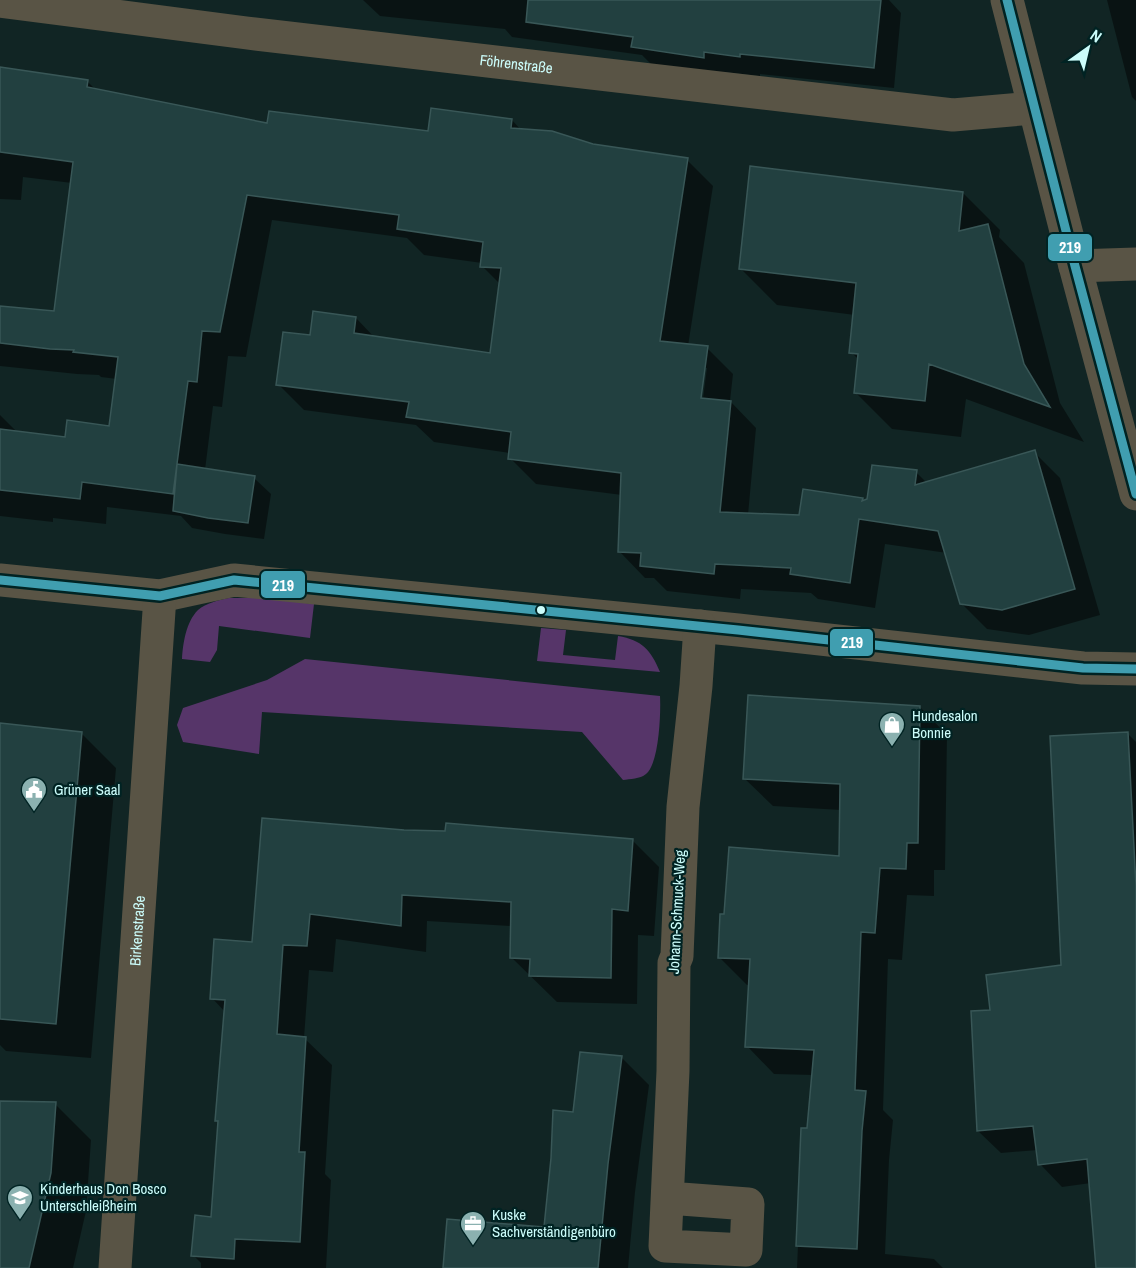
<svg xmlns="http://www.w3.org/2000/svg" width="1136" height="1268" viewBox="0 0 1136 1268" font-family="'Archivo Narrow',sans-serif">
	<rect width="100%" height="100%" fill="#112524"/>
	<path fill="#563569" d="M 229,598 L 263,598 L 314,604 L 310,638 L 219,626 L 217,650 L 210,662 L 182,659 C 183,643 186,622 198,610 C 206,603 219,600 229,598 Z
		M 541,628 L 566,630 L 563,655 L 615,660 L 618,636 C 642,640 651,650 660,672 L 537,661 Z
		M 305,659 L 660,696 C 661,713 659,764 646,774 C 640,779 630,779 623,780 L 582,732 L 262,712 L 259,754 L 183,742 L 177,725 L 183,708 L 267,680 Z"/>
	<path fill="#0007" fill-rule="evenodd" d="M 363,0 L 889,0 L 901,13 L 894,88 L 760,74 L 760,76 L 724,72 L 724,77 L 654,67 L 642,55 L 512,37 L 505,29 L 380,16 Z
		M 1107,0 L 1136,0 L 1136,101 L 1132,97 Z
		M 0,69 L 87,81 L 97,91 L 269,125 L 429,133 L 512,120 L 521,130 L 593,145 L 687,160 L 713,186 L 688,346 L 707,348 L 733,374 L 730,401 L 756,428 L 748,515 L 800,516 L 862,499 L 864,501 L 916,472 L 927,483 L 1034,452 L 1060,478 L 1100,615 L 1029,635 L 987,629 L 961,603 L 947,553 L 885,544 L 875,608 L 818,599 L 811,593 L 741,589 L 740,599 L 667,591 L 654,578 L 645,578 L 620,552 L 622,495 L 536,484 L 510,458 L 510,453 L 434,442 L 416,425 L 304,410 L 278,384 L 311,337 L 356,318 L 375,338 L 491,354 L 500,284 L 482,266 L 482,263 L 424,255 L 407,238 L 272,220 L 246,357 L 228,356 L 222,407 L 213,406 L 205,470 L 254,478 L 271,494 L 264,539 L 225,534 L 192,528 L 181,516 L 107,507 L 106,524 L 53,518 L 53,522 L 0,516 L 0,415 L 17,432 L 67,438 L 111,428 L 117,379 L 101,377 L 99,375 L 77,374 L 0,366 L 0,307 L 55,313 L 72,183 L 23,177 L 21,200 L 0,199 ZM 704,368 L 707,368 L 702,406 L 699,405 Z
		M 963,193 L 1000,230 L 999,237 L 1024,263 L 1060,403 L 1084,442 L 966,399 L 961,437 L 892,429 L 855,392 L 859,360 L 851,352 L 855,315 L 777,305 L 740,268 Z
		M 920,707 L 947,735 L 945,870 L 934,870 L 934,896 L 907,895 L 902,960 L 888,959 L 883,1110 L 893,1120 L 889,1160 L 885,1254 L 934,1259 L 943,1268 L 797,1268 L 803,1129 L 808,1130 L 813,1075 L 774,1074 L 747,1046 L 750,985 L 747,985 L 719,957 L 841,858 L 841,810 L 773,806 L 745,779 Z
		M 0,724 L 81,733 L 116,768 L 91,1058 L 6,1051 L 0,1045 Z
		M 1128,734 L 1136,742 L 1136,1268 L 1098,1268 L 1091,1183 L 1062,1187 L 1040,1164 L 1038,1150 L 1001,1153 L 978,1131 L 992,1012 L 1063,966 Z
		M 404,831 L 632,840 L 659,867 L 654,936 L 638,935 L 637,1004 L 557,1002 L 512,958 L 512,926 L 427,921 L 426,952 L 336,939 L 333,972 L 309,970 L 304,1038 L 332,1065 L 325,1174 L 331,1180 L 326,1268 L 201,1268 L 201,1263 L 193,1255 L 212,1219 L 220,1123 L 216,1120 L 226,1013 L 212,998 L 253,944 Z
		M 621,1057 L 649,1085 L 635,1192 L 628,1268 L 445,1268 L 545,1229 L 574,1113 Z
		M 0,1102 L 55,1104 L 91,1140 L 86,1211 L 73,1268 L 0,1268 Z"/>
	<path fill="#224040" stroke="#395757" stroke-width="1.5" d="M 528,0 L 881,0 L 874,68 L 740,54 L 740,57 L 704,52 L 704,58 L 631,47 L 633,37 L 526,22 Z
		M 0,67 L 88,80 L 87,87 L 267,123 L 269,111 L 428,131 L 431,108 L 512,119 L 511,128 L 552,131 L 593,144 L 688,158 L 660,341 L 708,346 L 701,398 L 731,401 L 720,512 L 799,515 L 803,489 L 863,498 L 862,501 L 867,499 L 872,465 L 917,470 L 915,485 L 1035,450 L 1075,589 L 1002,610 L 960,604 L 938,531 L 859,519 L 850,583 L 790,574 L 791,568 L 715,564 L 714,574 L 640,566 L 641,553 L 618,552 L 621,473 L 508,459 L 511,432 L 406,417 L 409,402 L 276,385 L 283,332 L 310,335 L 313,311 L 356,317 L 354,333 L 490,353 L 501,268 L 480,267 L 483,242 L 397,229 L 399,215 L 247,195 L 220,332 L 202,331 L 197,382 L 188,381 L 173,494 L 82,482 L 80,499 L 0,490 L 0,429 L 65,437 L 67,420 L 109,426 L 118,357 L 73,352 L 74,350 L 50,349 L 0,343 L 0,306 L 54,311 L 73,162 L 0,152 Z
		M 750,166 L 963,192 L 959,231 L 988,224 L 1024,364 L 1050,407 L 929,364 L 925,401 L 854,393 L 858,354 L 849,353 L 856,283 L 739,269 Z
		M 177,464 L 255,476 L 248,523 L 208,518 L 173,511 Z
		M 748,695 L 920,706 L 918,843 L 907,843 L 906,869 L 880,868 L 875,933 L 861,932 L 855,1090 L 866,1091 L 862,1131 L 857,1249 L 796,1246 L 801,1128 L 807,1128 L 814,1050 L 745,1047 L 750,959 L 718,958 L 720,914 L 724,914 L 729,847 L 839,856 L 840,784 L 743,779 Z
		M 0,723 L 82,732 L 56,1024 L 0,1019 Z
		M 1128,732 L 1136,886 L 1136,1268 L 1096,1268 L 1087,1159 L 1038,1165 L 1033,1126 L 977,1131 L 971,1011 L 990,1010 L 986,975 L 1061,965 L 1050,736 Z
		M 262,818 L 404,830 L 445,831 L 446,823 L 633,839 L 628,911 L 612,909 L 611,978 L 529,976 L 530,959 L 510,958 L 511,902 L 402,895 L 401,926 L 310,914 L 307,946 L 283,945 L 277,1034 L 306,1037 L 299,1152 L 305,1152 L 300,1242 L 235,1239 L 234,1259 L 191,1256 L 195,1215 L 211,1217 L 218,1121 L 215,1121 L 225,1000 L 210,999 L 214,939 L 252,942 Z
		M 580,1052 L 622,1056 L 608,1164 L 598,1268 L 443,1268 L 447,1219 L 544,1227 L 551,1158 L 553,1110 L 573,1112 Z
		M 0,1101 L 56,1102 L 51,1173 L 29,1268 L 0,1268 Z"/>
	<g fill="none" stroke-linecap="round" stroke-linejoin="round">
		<g stroke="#595445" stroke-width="33">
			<path d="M 1007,0 L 1075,266 L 1136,494"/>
			<path id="s1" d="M 0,1 L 247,33 L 953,115 L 1034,108"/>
			<path d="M 1075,266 L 1136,264"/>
			<path d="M 0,580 L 160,596 L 234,580 L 738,630 L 1083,668 L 1136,669"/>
			<path d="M 668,1198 L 748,1204 L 746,1250 L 665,1246 L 673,1071 L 674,963 L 677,956 L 683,807 L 696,686 L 700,626"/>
			<path id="s2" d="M 115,1268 L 160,596"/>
		</g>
		<defs>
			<path id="bus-1" d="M 1007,0 L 1075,266 L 1136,494
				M 0,580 L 160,596 L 234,580 L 738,630 L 1083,668 L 1136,669"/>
		</defs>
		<use href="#bus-1" stroke="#002323" stroke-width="14"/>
		<use href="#bus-1" stroke="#409eb0" stroke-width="9"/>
	</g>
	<defs>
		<symbol id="shop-pin" viewBox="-11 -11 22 30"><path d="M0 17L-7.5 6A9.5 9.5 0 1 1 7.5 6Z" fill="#8bb1b0" stroke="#002323"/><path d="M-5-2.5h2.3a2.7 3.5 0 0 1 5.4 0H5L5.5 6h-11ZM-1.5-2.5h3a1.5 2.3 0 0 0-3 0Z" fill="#fff"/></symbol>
		<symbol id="civic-pin" viewBox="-11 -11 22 30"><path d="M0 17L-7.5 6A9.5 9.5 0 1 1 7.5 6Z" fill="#8bb1b0" stroke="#002323"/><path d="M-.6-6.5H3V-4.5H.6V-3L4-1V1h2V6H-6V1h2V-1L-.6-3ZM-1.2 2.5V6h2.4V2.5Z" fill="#fff"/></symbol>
		<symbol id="school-pin" viewBox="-11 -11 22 30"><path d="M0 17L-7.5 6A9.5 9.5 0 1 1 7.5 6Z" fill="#8bb1b0" stroke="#002323"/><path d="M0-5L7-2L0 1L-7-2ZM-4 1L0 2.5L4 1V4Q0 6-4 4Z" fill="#fff"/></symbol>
		<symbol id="office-pin" viewBox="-11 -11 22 30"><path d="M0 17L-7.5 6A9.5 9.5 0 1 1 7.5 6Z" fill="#8bb1b0" stroke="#002323"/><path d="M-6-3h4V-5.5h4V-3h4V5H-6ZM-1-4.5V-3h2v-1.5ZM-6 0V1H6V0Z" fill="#fff"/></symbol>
	</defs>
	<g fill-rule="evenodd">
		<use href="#shop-pin" x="877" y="710" width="30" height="40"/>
		<use href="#civic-pin" x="19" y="775" width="30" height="40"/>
		<use href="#school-pin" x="5" y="1183" width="30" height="40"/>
		<use href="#office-pin" x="458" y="1209" width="30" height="40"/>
	</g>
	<circle fill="#ccfdfb" stroke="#002323" stroke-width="2" cx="541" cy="610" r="5"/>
	<g text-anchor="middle" stroke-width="4.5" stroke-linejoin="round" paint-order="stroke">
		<g font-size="15" fill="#ccfdfb" stroke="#002323">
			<text dy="5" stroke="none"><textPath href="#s1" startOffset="520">Föhrenstraße</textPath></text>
			<text transform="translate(677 912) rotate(-87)" y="5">Johann-Schmuck-Weg</text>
			<text dy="5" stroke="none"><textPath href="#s2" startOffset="338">Birkenstraße</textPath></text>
		</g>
		<g font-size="15" fill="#ccfdfb" stroke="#002323" text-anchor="start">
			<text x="912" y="721">Hundesalon<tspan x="912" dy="17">Bonnie</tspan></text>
			<text x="54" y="795">Grüner Saal</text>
			<text x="40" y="1194">Kinderhaus Don Bosco<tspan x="40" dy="17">Unterschleißheim</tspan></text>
			<text x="492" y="1220">Kuske<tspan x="492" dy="17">Sachverständigenbüro</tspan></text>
		</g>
	</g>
	<g stroke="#002323" stroke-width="2">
		<rect x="1047" y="233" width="46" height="29" rx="6" fill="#409eb0"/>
		<rect x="260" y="570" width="46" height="29" rx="6" fill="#409eb0"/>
		<rect x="829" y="628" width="45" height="29" rx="6" fill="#409eb0"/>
	</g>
	<g font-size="16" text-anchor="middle" font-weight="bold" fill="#fff">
		<text x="1070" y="253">219</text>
		<text x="283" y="591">219</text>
		<text x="852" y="648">219</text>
	</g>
	<g transform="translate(1088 48) rotate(34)" stroke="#002323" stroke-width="4.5" paint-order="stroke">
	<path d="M0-4.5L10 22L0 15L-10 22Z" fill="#ccfdfb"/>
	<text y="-9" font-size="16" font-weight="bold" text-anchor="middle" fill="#ccfdfb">N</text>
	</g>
</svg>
